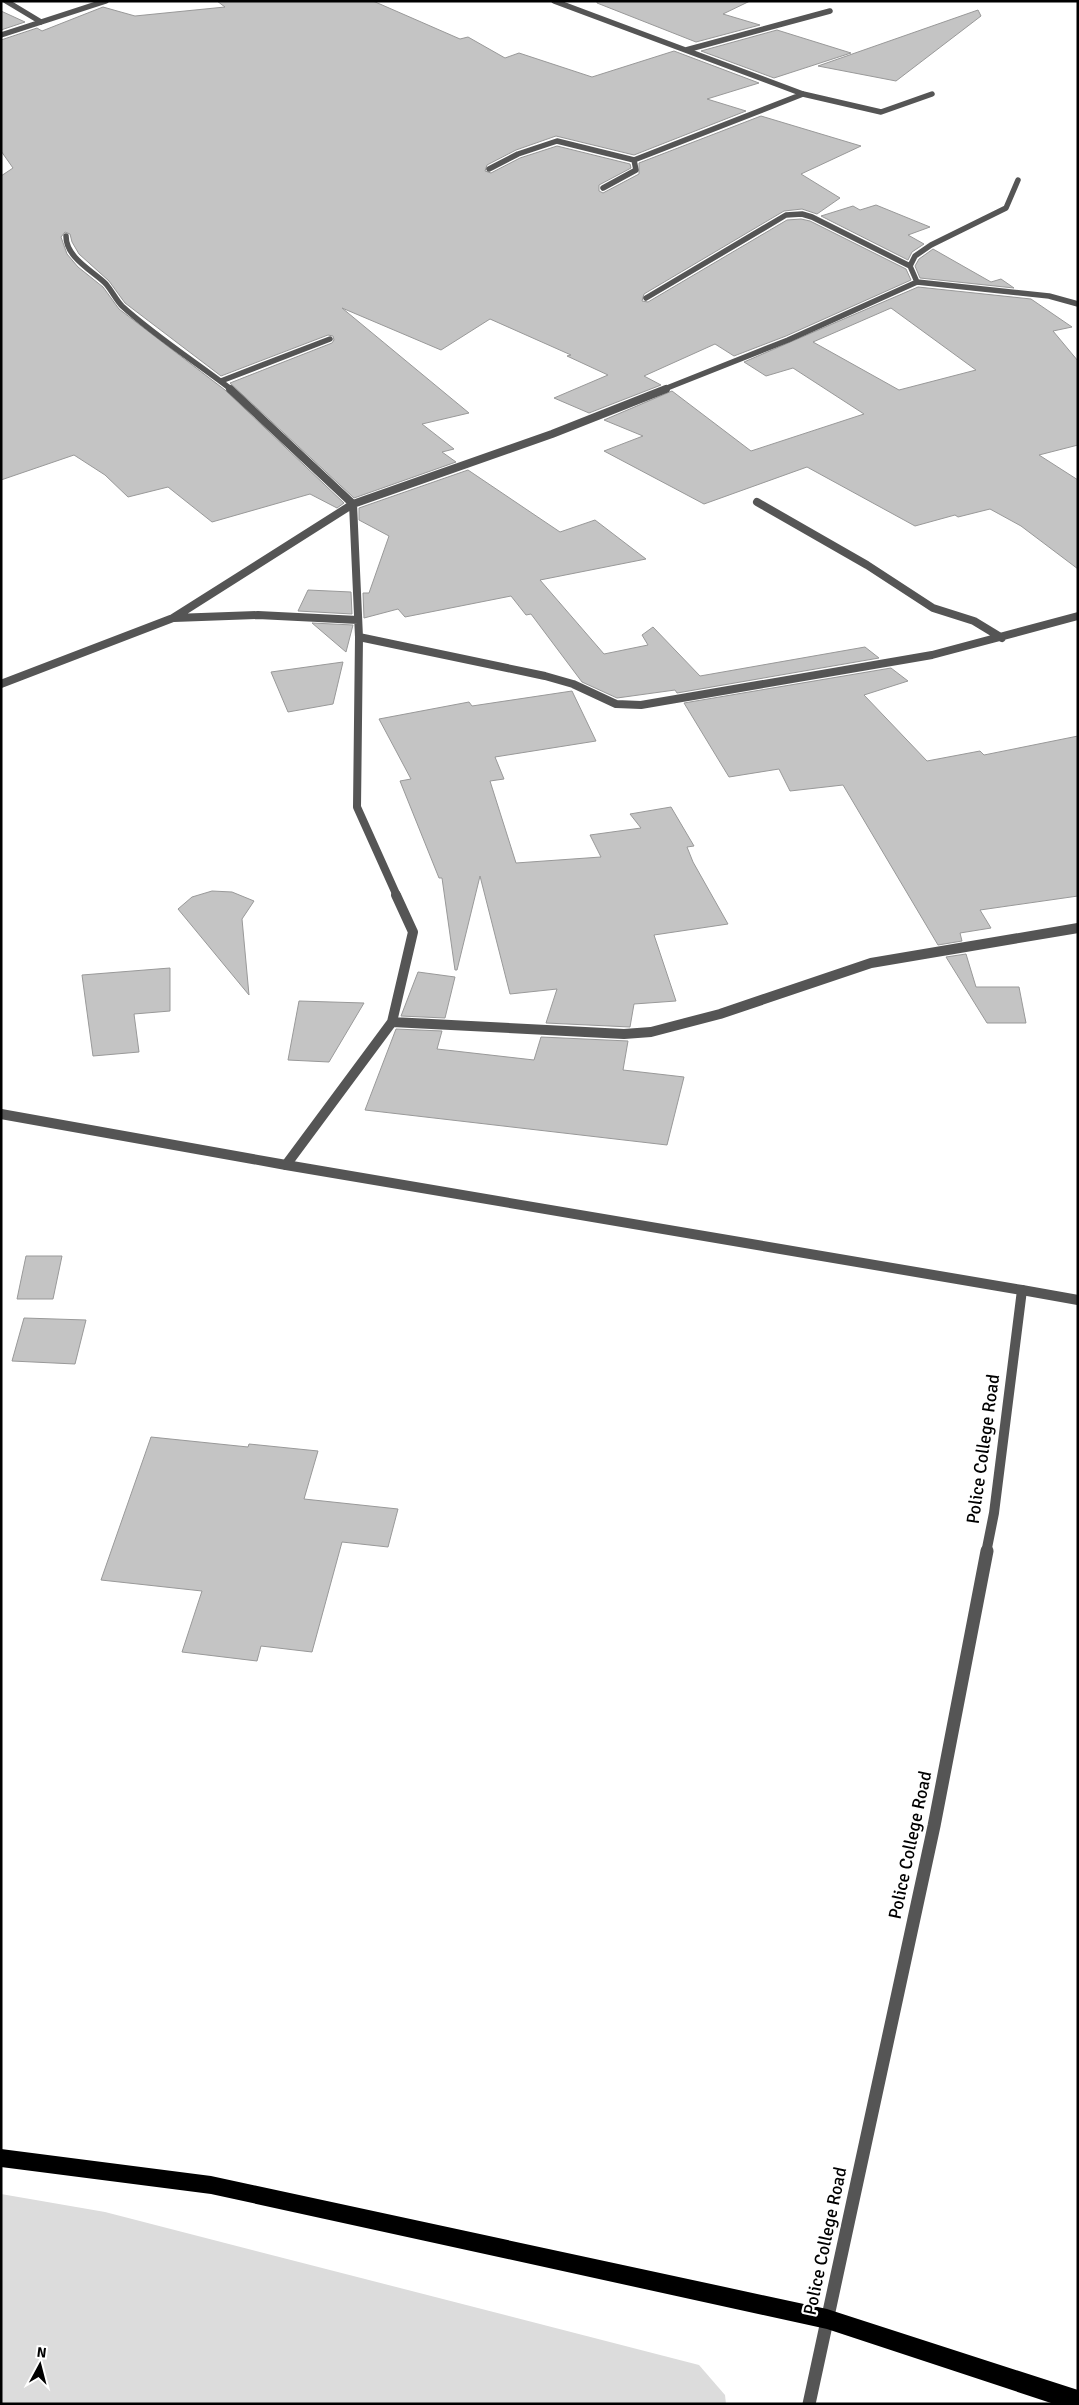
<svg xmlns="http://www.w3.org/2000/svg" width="1079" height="2405" viewBox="0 0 1079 2405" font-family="Signika,sans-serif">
	<rect width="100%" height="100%" fill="#fff"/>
	<path fill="#dcdcdc" d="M 1,2194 L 105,2212 L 699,2365 L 725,2395 L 726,2404 L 1,2404 Z"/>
	<path fill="#c4c4c4" stroke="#999" fill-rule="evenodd" d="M 217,1 L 373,1 L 460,39 L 468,37 L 505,58 L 519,53 L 592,77 L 674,51 L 759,83 L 707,99 L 746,111 L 634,155 L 556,136 L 516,150 L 487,165 L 485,171 L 491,173 L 520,158 L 557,146 L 630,164 L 631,168 L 599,185 L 599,191 L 603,193 L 639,174 L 639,163 L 761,116 L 861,146 L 801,174 L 840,198 L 817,214 L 802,209 L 784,211 L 644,294 L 642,301 L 648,302 L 787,220 L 801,219 L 810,221 L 906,269 L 911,280 L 786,336 L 734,356 L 715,344 L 644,376 L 661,385 L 589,413 L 554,398 L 608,375 L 567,356 L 571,355 L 490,319 L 441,350 L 342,308 L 469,413 L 422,424 L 454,449 L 442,452 L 456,462 L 354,498 L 230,383 L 332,343 L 334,340 L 333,336 L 328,335 L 221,376 L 125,303 L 109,281 L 79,254 L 72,242 L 70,234 L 65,232 L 61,237 L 67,254 L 78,267 L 103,287 L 119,309 L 225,390 L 344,503 L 337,508 L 310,494 L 212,522 L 168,487 L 128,497 L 105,475 L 74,455 L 1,480 L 1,176 L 13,168 L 1,151 L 1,40 L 37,28 L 42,31 L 103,7 L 135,16 L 225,7 Z
		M 597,1 L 750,1 L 723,14 L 760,25 L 696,42 L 597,3 Z
		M 978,10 L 981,16 L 896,81 L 818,66 Z
		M 1,11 L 25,22 L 1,30 Z
		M 777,30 L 851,53 L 774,78 L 701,51 Z
		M 876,205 L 930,227 L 908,235 L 924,244 L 912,252 L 908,260 L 821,216 L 853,206 L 860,210 Z
		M 933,249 L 991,282 L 1001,279 L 1014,288 L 920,278 L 915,266 L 919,259 Z
		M 918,287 L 1031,299 L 1072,327 L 1053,331 L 1078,361 L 1078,445 L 1039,455 L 1078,480 L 1078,569 L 1021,526 L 990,509 L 958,517 L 955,515 L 915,526 L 807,467 L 704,504 L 604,451 L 643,436 L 604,420 L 672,391 L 751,451 L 864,414 L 793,368 L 766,376 L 744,362 ZM 891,308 L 976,370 L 899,390 L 813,342 Z
		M 468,470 L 560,532 L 595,520 L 646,559 L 540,580 L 604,654 L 648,645 L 642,635 L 653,627 L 700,676 L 865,647 L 879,658 L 677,693 L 675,690 L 617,698 L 582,682 L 531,614 L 526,615 L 511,596 L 405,617 L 398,609 L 364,618 L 363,593 L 369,593 L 389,536 L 359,520 L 359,508 Z
		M 308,590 L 351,592 L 352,614 L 298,611 Z
		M 312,623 L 353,625 L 346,652 Z
		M 343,662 L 333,704 L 288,712 L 271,672 Z
		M 891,668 L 908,681 L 864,695 L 927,761 L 980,751 L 984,755 L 1078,736 L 1078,896 L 980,910 L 991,928 L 960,933 L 962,941 L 938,945 L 843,785 L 790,791 L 779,769 L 729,777 L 684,703 Z
		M 572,691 L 596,741 L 495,757 L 504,779 L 490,781 L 516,863 L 601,857 L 590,835 L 641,828 L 630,814 L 671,807 L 694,846 L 687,847 L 693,862 L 728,924 L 654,935 L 676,1001 L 634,1004 L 630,1027 L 546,1023 L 557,989 L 510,994 L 480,876 L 457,970 L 455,970 L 442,878 L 439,878 L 400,781 L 411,779 L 379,719 L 469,702 L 472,706 Z
		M 212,891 L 232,892 L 254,901 L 242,919 L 249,995 L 178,909 L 192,897 Z
		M 966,954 L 976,987 L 1019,987 L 1026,1023 L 987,1023 L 946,957 Z
		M 170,968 L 170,1011 L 134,1014 L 139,1052 L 93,1056 L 82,975 Z
		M 418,972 L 455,977 L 445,1018 L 401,1016 Z
		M 299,1001 L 364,1003 L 329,1062 L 288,1060 Z
		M 396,1029 L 442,1031 L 437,1049 L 534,1060 L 541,1037 L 628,1041 L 623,1070 L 684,1077 L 667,1145 L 365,1110 Z
		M 26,1256 L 62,1256 L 53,1299 L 17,1299 Z
		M 24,1318 L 86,1320 L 75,1364 L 12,1361 Z
		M 151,1437 L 248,1447 L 249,1444 L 318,1451 L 304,1499 L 398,1509 L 388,1547 L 342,1542 L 312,1652 L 261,1646 L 257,1661 L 182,1652 L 202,1591 L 101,1580 Z"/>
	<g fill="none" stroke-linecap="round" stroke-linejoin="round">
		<path stroke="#555" stroke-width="5.5" d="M 6,1 L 41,22
			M 554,1 L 803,94 L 881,112 L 932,94
			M 1,35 L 106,1
			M 686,50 L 830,11
			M 489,169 L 518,154 L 557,141 L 634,160 L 803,94
			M 603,188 L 636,170 L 634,160
			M 66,236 C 66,258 93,271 106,284 C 112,291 116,300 122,306 C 155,336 197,363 232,390
			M 917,282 L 910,266 L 915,256 L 931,245 L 1006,208 L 1018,180
			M 646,298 L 786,215 L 802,214 L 812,217 L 910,266
			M 221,381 L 330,339
			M 662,390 L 788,340 L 917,282 L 1049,296 L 1078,304"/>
		<path stroke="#555" stroke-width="8" d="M 230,389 L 353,504 L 359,637 L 357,807 L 397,896
			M 757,502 L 867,565 L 933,608 L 974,621 L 1002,638
			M 174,618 L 258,615 L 358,620
			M 359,637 L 545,676 L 573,684 L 616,704 L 641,705 L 932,655 L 1078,616
			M 1,684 L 173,618 L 353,504 L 552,434 L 666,389"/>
		<path stroke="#555" stroke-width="10" d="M 392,1022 L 624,1034 L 651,1032 L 720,1014 L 871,963 L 1078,928
			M 286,1165 L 392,1022 L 413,932 L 396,895
			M 1022,1290 L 1078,1300"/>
		<path stroke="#555" stroke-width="10" d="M 1,1114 L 286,1165 L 1022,1290 L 994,1513 L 986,1553"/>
		<path stroke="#555" stroke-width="13" d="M 809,2404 L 934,1826 L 987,1551"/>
		<path fill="#000" fill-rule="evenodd" d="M 1,2149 L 211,2176 L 827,2309 L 1078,2390 L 1078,2404 L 1054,2404 L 827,2329 L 211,2194 L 1,2167 Z"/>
	</g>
	<g text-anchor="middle" stroke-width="4.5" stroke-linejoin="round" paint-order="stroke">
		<g font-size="18" fill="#000" stroke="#fff">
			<text transform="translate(983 1449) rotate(-82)" y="6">Police College Road</text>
			<text transform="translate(910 1845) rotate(-78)" y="6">Police College Road</text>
			<text transform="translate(825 2241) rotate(-78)" y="6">Police College Road</text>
		</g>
	</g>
	<rect width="1079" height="2405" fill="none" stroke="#000000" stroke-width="5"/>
	<g transform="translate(40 2365) rotate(7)" stroke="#ffffff" stroke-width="4" paint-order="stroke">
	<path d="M0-4L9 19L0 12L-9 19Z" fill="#000000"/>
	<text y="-8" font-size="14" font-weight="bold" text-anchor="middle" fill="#000000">N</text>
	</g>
</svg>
